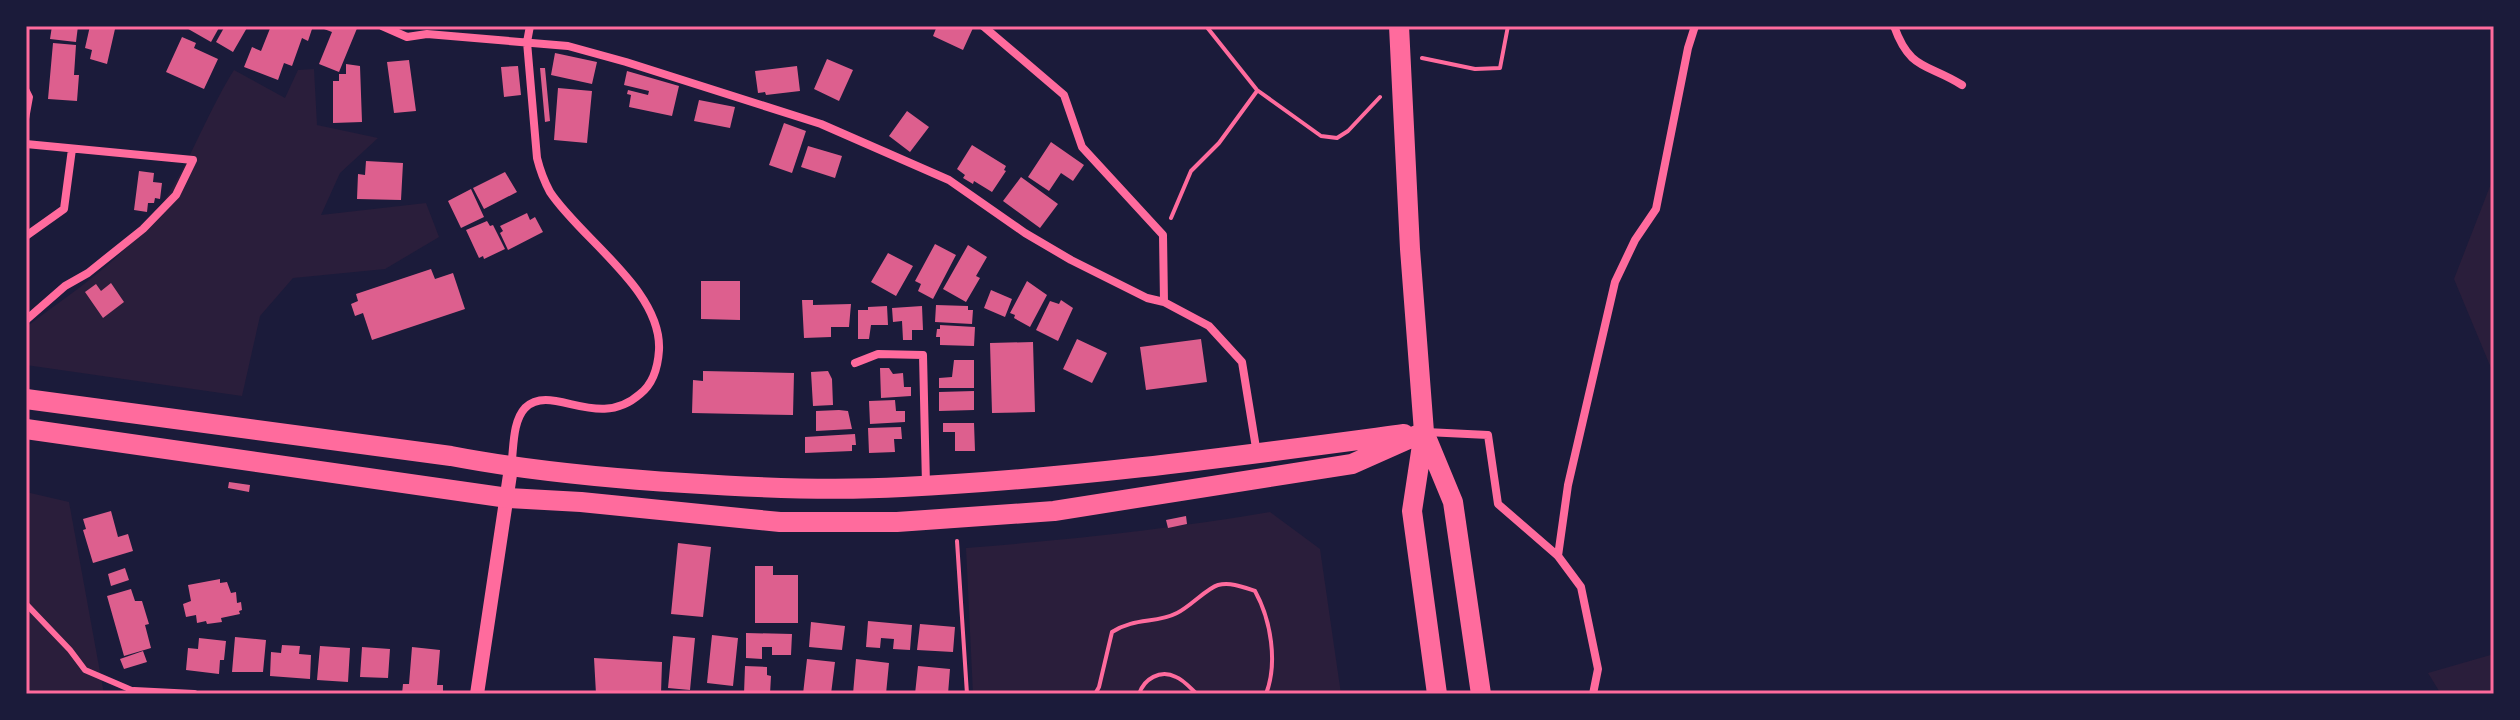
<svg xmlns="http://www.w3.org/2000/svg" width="2520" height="720" viewBox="0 0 2520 720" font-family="'Titillium Web',sans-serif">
	<rect width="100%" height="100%" fill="#1b1b3a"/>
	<path fill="#2a1e3b" d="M 314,69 L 317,125 L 378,138 L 340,173 L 321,215 L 426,203 L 439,237 L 385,269 L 293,278 L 260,316 L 242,396 L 26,365 L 26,327 C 70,294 117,264 151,220 C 186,174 204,118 234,70 L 285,98 L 298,70 Z
		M 2494,176 L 2494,375 L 2454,279 Z
		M 26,492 L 69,502 L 104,694 L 26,694 Z
		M 1270,512 L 1320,549 L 1341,694 L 973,694 L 966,548 C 1068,540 1169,529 1270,512 Z
		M 2494,654 L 2494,694 L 2441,694 L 2428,673 Z"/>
	<path fill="#dd5f8e" d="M 52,26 L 78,26 L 76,42 L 50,39 Z
		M 90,26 L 115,29 L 107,64 L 90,59 L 92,50 L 85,48 Z
		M 183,26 L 220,26 L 211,42 Z
		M 225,26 L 248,26 L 233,52 L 216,42 Z
		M 271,26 L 313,26 L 308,41 L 302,38 L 292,66 L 284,63 L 278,80 L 244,67 L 252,47 L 261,51 Z
		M 316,26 L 358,26 L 339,72 L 319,64 L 332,32 Z
		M 937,26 L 970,26 L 973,28 L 963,50 L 933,36 Z
		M 182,37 L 196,43 L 194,48 L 218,59 L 204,89 L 166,72 Z
		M 53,43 L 76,45 L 74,75 L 79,75 L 77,101 L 48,99 Z
		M 555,53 L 597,62 L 592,84 L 551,75 Z
		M 827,59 L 853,70 L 839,101 L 814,89 Z
		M 409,60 L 416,111 L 394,113 L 387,62 Z
		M 346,64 L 360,66 L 362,122 L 333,123 L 333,81 L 339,81 L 339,74 L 346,74 Z
		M 518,66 L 521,95 L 504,97 L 501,67 Z
		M 797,66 L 800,91 L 766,95 L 765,92 L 758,93 L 755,71 Z
		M 540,68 L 545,68 L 550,121 L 545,122 Z
		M 627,71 L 679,86 L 672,116 L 629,107 L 631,95 L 627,94 L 628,90 L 648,95 L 649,91 L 624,85 Z
		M 558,88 L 592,91 L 587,143 L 554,140 Z
		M 699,100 L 735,107 L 730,128 L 694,121 Z
		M 907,111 L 929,127 L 910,152 L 889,136 Z
		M 784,123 L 806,131 L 792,173 L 769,165 Z
		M 1051,142 L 1084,165 L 1073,181 L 1061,173 L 1049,191 L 1028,177 Z
		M 972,145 L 1006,166 L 1004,170 L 1006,171 L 992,192 L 974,181 L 973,184 L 963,178 L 965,175 L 957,169 Z
		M 808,146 L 842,156 L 835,178 L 801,167 Z
		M 366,161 L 403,163 L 401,200 L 357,199 L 358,174 L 365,175 Z
		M 139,171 L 154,173 L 153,182 L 162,183 L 160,199 L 155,198 L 154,203 L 148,203 L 147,212 L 134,210 Z
		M 505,172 L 517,192 L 484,209 L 473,188 Z
		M 1021,177 L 1058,204 L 1040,228 L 1003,201 Z
		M 471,189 L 484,217 L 461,228 L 448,201 Z
		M 527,213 L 530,220 L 535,217 L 543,232 L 508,250 L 500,233 L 503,231 L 500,226 Z
		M 487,221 L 490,226 L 493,225 L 505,249 L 484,259 L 483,256 L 479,258 L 466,230 Z
		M 935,244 L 956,255 L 933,299 L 918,291 L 921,284 L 915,281 Z
		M 968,245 L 987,257 L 976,276 L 980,278 L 966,302 L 943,289 Z
		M 888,253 L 913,266 L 896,296 L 871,282 Z
		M 431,269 L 435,279 L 453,273 L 465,309 L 372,340 L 363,313 L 355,316 L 351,304 L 358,301 L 356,294 Z
		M 701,281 L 740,281 L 740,320 L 701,319 Z
		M 1027,281 L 1047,295 L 1030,327 L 1014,318 L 1015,315 L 1010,313 Z
		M 111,283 L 124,302 L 103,318 L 85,292 L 96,284 L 101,291 Z
		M 991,290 L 1012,299 L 1005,317 L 984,308 Z
		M 802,300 L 813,300 L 813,305 L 851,304 L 849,327 L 831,327 L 831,337 L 804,338 Z
		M 1061,300 L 1073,308 L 1058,341 L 1036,330 L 1050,301 L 1059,304 Z
		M 936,305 L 968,306 L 968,310 L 973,310 L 972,324 L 935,322 Z
		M 887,306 L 888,325 L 871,325 L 869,339 L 858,339 L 858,310 L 868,310 L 868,307 Z
		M 922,306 L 923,330 L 912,330 L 912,340 L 903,340 L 902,321 L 893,322 L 892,308 Z
		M 940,325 L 975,327 L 974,346 L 940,345 L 940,337 L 936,337 L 937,329 L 940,329 Z
		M 1077,339 L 1107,353 L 1092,383 L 1063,369 Z
		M 1201,339 L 1207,382 L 1146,390 L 1140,347 Z
		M 1033,342 L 1035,412 L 992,413 L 990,343 Z
		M 954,360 L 974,360 L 974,388 L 939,388 L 939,378 L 952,377 Z
		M 880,368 L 889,368 L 893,374 L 903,373 L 904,387 L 911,387 L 911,396 L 881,398 Z
		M 703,371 L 794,373 L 793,415 L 692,413 L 693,380 L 703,381 Z
		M 828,371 L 832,379 L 833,405 L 813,406 L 811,372 Z
		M 974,391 L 974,410 L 939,411 L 939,392 Z
		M 895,400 L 896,411 L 905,411 L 905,422 L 870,424 L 869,401 Z
		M 839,410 L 848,411 L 852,429 L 816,431 L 816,411 Z
		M 943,423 L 974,423 L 975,451 L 955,451 L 955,432 L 943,432 Z
		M 901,427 L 902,439 L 894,439 L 895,452 L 869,453 L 868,428 Z
		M 855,434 L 856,445 L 852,445 L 852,451 L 805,453 L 805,437 Z
		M 229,482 L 250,485 L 249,492 L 228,488 Z
		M 111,511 L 118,537 L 128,534 L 133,551 L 93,563 L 83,530 L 86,529 L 83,519 Z
		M 1186,516 L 1187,524 L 1168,528 L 1166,520 Z
		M 678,543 L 711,547 L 703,617 L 671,614 Z
		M 755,566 L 773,566 L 773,575 L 798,575 L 798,623 L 755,623 Z
		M 125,568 L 129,580 L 111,586 L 108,574 Z
		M 220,579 L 220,583 L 227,582 L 231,593 L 236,592 L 237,603 L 241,602 L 242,610 L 239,611 L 240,614 L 221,618 L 222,622 L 207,624 L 206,621 L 197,623 L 196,615 L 186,617 L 183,604 L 191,601 L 188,585 Z
		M 131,589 L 135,601 L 142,601 L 149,624 L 145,625 L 151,648 L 124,656 L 107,596 Z
		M 868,621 L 912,625 L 910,650 L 893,649 L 894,639 L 881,638 L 880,648 L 866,647 Z
		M 811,622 L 845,626 L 842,650 L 809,647 Z
		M 920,624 L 955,627 L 953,652 L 917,650 Z
		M 746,633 L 792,634 L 791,655 L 772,655 L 772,647 L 762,647 L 762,659 L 746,658 Z
		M 712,635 L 738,638 L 733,686 L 707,683 Z
		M 673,636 L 695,638 L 690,690 L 668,688 Z
		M 235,637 L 266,640 L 263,672 L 232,672 Z
		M 199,638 L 226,641 L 224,660 L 220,660 L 219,674 L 186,670 L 188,648 L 198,649 Z
		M 282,645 L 300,646 L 299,654 L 311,655 L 310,679 L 270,676 L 271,652 L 281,653 Z
		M 320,646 L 350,648 L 348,682 L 317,680 Z
		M 362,647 L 390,649 L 388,678 L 360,677 Z
		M 412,647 L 440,650 L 437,685 L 443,685 L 443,694 L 402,694 L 403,684 L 409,684 Z
		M 143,651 L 147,662 L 124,669 L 120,659 Z
		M 594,658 L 662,662 L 661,694 L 596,694 Z
		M 807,659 L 835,662 L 831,694 L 803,694 Z
		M 856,659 L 889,663 L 886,694 L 853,694 Z
		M 745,666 L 767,667 L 767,675 L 771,676 L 770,694 L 744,694 Z
		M 918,666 L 950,669 L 948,694 L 915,694 Z"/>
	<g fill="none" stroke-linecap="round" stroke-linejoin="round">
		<path stroke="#ff6b9d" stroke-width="4" d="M 1206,26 L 1257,90 L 1321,136 L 1337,138 L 1348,131 L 1380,97
			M 1422,58 L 1475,69 L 1500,68 L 1508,26
			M 1171,218 L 1191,171 L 1219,143 L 1257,91
			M 957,541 L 967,694
			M 1095,694 L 1099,687 L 1112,632 C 1135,617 1156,624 1177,613 C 1190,607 1207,588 1218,585 C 1231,582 1243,587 1255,591 C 1271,620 1278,663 1266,694
			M 1139,694 C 1144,679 1160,669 1176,677 C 1184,680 1191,689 1197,694"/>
		<path stroke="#ff6b9d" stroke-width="6" d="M 26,89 L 30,97 L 26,119
			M 26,604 L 70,650 L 85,670 L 134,691"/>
		<path stroke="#ff6b9d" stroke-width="8" d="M 382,26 L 407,37 L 427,34 L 568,46 L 626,62 L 821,124 L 949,180 L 1025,233 L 1071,260 L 1147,298 L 1164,302 L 1209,326 L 1242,362 L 1257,454
			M 983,26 L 1064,95 L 1082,147 L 1163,235 L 1164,302
			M 1894,26 C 1910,71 1927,63 1962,85
			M 26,144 L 193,160 L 176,195 L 143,229 L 88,273 L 65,286 L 26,320
			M 26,236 L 64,209 L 72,149
			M 855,363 L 878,354 L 923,355 L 926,485
			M 1426,432 L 1488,435 L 1498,504 L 1558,556 L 1581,587 L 1598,669 L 1593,694
			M 511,467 C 514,449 512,422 525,408 C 552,382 597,432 640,394 C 653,384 658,366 659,350 C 662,290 581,239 550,192 C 544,181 540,170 537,158 L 527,42 L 530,26
			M 1558,556 L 1568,485 L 1615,282 L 1635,240 L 1656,209 L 1688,48 L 1695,26
			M 134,694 L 134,691 L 194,694"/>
		<path stroke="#ff6b9d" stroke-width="14" d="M 477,694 L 511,468"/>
		<path stroke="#ff6b9d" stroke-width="20" d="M 1399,26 L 1410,249 L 1424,432 L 1412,511 L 1437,694
			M 26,399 L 451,456 C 529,471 606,478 685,483 C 758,488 830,491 903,487 C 1071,479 1238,456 1404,434
			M 26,429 L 508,498 L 581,502 L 780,522 L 897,522 L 1054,511 L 1352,464 L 1424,432
			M 1424,432 L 1453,502 L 1481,694"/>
	</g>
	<rect width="2520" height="720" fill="none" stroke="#1b1b3a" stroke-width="56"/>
	<rect x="28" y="28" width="2464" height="664" fill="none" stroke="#ff6b9d" stroke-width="3"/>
</svg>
